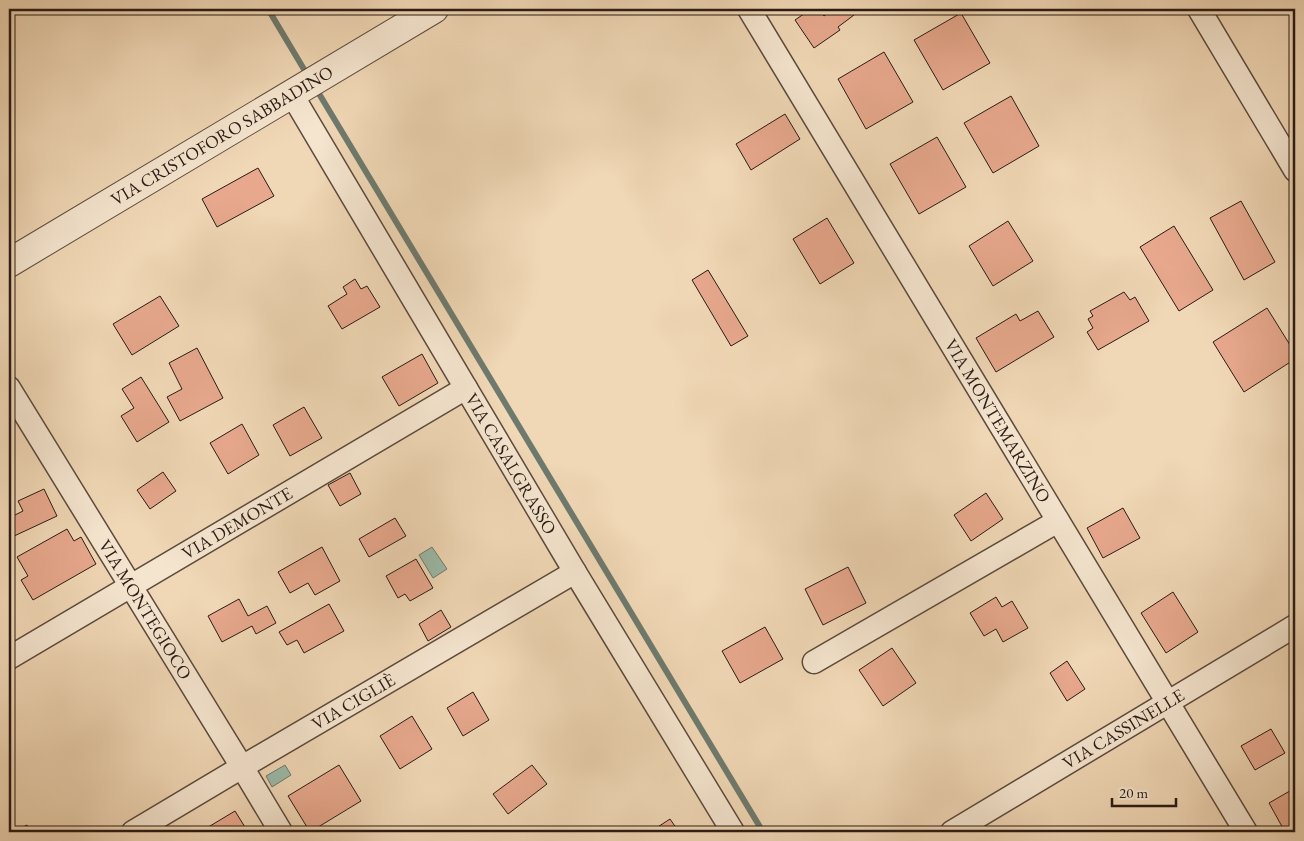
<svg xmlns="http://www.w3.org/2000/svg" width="1304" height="841" viewBox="0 0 1304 841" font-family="'EB Garamond',serif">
	<rect width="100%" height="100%" fill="#f0d7b5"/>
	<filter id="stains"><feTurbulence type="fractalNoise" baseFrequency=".004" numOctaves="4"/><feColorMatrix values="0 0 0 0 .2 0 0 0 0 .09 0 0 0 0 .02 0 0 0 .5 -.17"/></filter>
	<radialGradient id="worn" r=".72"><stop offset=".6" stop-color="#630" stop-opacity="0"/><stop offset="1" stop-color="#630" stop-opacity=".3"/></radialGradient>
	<path fill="#9bbaa9" stroke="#6e7a6e" d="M 432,547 L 447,569 L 433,578 L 419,555 Z
		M 285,765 L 291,775 L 272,787 L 266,776 Z"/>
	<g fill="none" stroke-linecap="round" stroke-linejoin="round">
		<path stroke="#6e7a6e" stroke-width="6" d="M 268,9 L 308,76
			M 315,87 L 763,832"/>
	</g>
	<path fill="#e7a88d" stroke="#2a1b15" d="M 811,9 L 819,9 L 824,16 L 829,12 L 826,9 L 849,9 L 854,15 L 838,27 L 840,30 L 814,48 L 795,20 Z
		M 961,13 L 990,63 L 943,90 L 914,40 Z
		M 884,52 L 913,102 L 866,129 L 838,79 Z
		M 1011,96 L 1039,146 L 993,173 L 964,123 Z
		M 785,114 L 800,139 L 751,170 L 736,144 Z
		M 937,137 L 966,187 L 919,214 L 890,164 Z
		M 258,168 L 274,196 L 217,227 L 202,199 Z
		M 1241,201 L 1275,262 L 1244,280 L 1210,218 Z
		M 827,218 L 854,263 L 820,284 L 793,239 Z
		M 1008,221 L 1033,261 L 993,286 L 969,246 Z
		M 1174,226 L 1213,290 L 1179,311 L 1140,247 Z
		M 708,270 L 748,336 L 731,346 L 692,280 Z
		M 355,279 L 361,289 L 367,286 L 380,307 L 342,329 L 328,306 L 347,294 L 343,287 Z
		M 1124,292 L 1130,300 L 1135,297 L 1149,321 L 1098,350 L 1087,332 L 1093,328 L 1088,319 L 1093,316 L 1090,311 Z
		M 160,296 L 179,326 L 132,355 L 113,324 Z
		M 1267,308 L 1295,353 L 1295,359 L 1244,392 L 1213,342 Z
		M 1038,311 L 1054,337 L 996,372 L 976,338 L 1016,314 L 1020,321 Z
		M 197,348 L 223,398 L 180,421 L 167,397 L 182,389 L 169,363 Z
		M 422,354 L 438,383 L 399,406 L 382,377 Z
		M 141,377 L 169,422 L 137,442 L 121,416 L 134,408 L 122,389 Z
		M 304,407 L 322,438 L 290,456 L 273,425 Z
		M 242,424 L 259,455 L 228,474 L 210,443 Z
		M 163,472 L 176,491 L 150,509 L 137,490 Z
		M 350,473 L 361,494 L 340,506 L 328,485 Z
		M 44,489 L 57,516 L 12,537 L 9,530 L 9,518 L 23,511 L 18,501 Z
		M 986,493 L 1003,519 L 971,541 L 954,515 Z
		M 1123,508 L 1140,538 L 1103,558 L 1087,528 Z
		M 395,518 L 406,536 L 369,557 L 359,539 Z
		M 67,529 L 74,541 L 81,537 L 96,564 L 33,600 L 21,580 L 28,576 L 17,557 Z
		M 322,547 L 340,581 L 315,595 L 308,583 L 290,593 L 278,572 Z
		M 416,559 L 433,588 L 410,601 L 405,594 L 398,598 L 386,576 Z
		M 848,567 L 866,603 L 823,625 L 805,589 Z
		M 1173,592 L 1198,632 L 1166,653 L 1141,613 Z
		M 996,597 L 1002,607 L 1012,601 L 1028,628 L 1003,642 L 996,629 L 984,636 L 970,613 Z
		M 239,599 L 248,616 L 267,606 L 276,623 L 256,634 L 252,626 L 222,642 L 208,616 Z
		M 329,604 L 344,631 L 304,653 L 297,640 L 287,645 L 279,632 Z
		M 441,610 L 451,627 L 428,641 L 419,624 Z
		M 765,627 L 783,659 L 740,683 L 722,651 Z
		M 892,648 L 916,683 L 883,706 L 859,670 Z
		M 1067,661 L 1085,689 L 1067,701 L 1050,673 Z
		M 473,692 L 489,720 L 463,736 L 447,708 Z
		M 412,716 L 432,749 L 400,769 L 380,736 Z
		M 1271,729 L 1285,753 L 1255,770 L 1241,746 Z
		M 339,765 L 361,801 L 310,832 L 288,796 Z
		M 532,765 L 547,784 L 508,814 L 493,794 Z
		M 1295,788 L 1295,832 L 1285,832 L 1269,803 Z
		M 235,811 L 248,832 L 200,832 Z
		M 670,819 L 679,832 L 650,832 Z
		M 27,825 L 31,832 L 13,832 Z"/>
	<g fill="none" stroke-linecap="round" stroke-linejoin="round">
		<defs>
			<g id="minor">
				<path id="s1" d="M 749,9 L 1246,832"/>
				<path d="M 1199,9 L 1295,170"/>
				<path id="s2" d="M 291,93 L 575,572 L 733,832"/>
				<path id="s3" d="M 9,388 L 242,767 L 281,832"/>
				<path id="s4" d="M 9,658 L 466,388"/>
				<path d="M 814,662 L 1058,521"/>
				<path id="s5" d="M 133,832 L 242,767 L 575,572"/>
				<path id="s6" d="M 952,832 L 1295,626"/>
			</g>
			<g id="tertiary">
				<path id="s7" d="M 9,263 L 434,9"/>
			</g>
		</defs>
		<use href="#minor" stroke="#5c4a3d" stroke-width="25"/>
		<use href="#tertiary" stroke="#5c4a3d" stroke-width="30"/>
		<use href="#minor" stroke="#f5e5cf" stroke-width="22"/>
		<use href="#tertiary" stroke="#f5e5cf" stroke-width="28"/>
	</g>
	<g text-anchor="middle" stroke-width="4" stroke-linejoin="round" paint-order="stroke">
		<g font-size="18" fill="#2a1b15" stroke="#f5e5cf">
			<text dy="6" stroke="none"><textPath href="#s7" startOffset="248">VIA CRISTOFORO SABBADINO</textPath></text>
			<text dy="6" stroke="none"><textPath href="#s1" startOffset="481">VIA MONTEMARZINO</textPath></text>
			<text dy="6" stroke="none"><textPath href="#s2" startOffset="431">VIA CASALGRASSO</textPath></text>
			<text dy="6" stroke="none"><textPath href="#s4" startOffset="265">VIA DEMONTE</textPath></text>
			<text dy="6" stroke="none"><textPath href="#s3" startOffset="260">VIA MONTEGIOCO</textPath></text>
			<text dy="6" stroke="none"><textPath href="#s5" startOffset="256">VIA CIGLIÈ</textPath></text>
			<text dy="6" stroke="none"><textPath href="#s6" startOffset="200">VIA CASSINELLE</textPath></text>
		</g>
	</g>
	<rect width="1304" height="841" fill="none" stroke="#f0d7b5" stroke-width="30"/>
	<rect x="10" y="10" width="1284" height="821" fill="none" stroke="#2a1b15" stroke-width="2.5"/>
	<rect x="15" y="15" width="1274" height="811" fill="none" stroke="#2a1b15"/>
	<path d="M1112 798v8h64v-8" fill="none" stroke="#2a1b15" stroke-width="2.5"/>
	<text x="1119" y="798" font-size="15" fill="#2a1b15" stroke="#f5e5cf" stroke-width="4" paint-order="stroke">20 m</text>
	<rect width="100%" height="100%" filter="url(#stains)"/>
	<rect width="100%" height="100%" fill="url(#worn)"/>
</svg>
